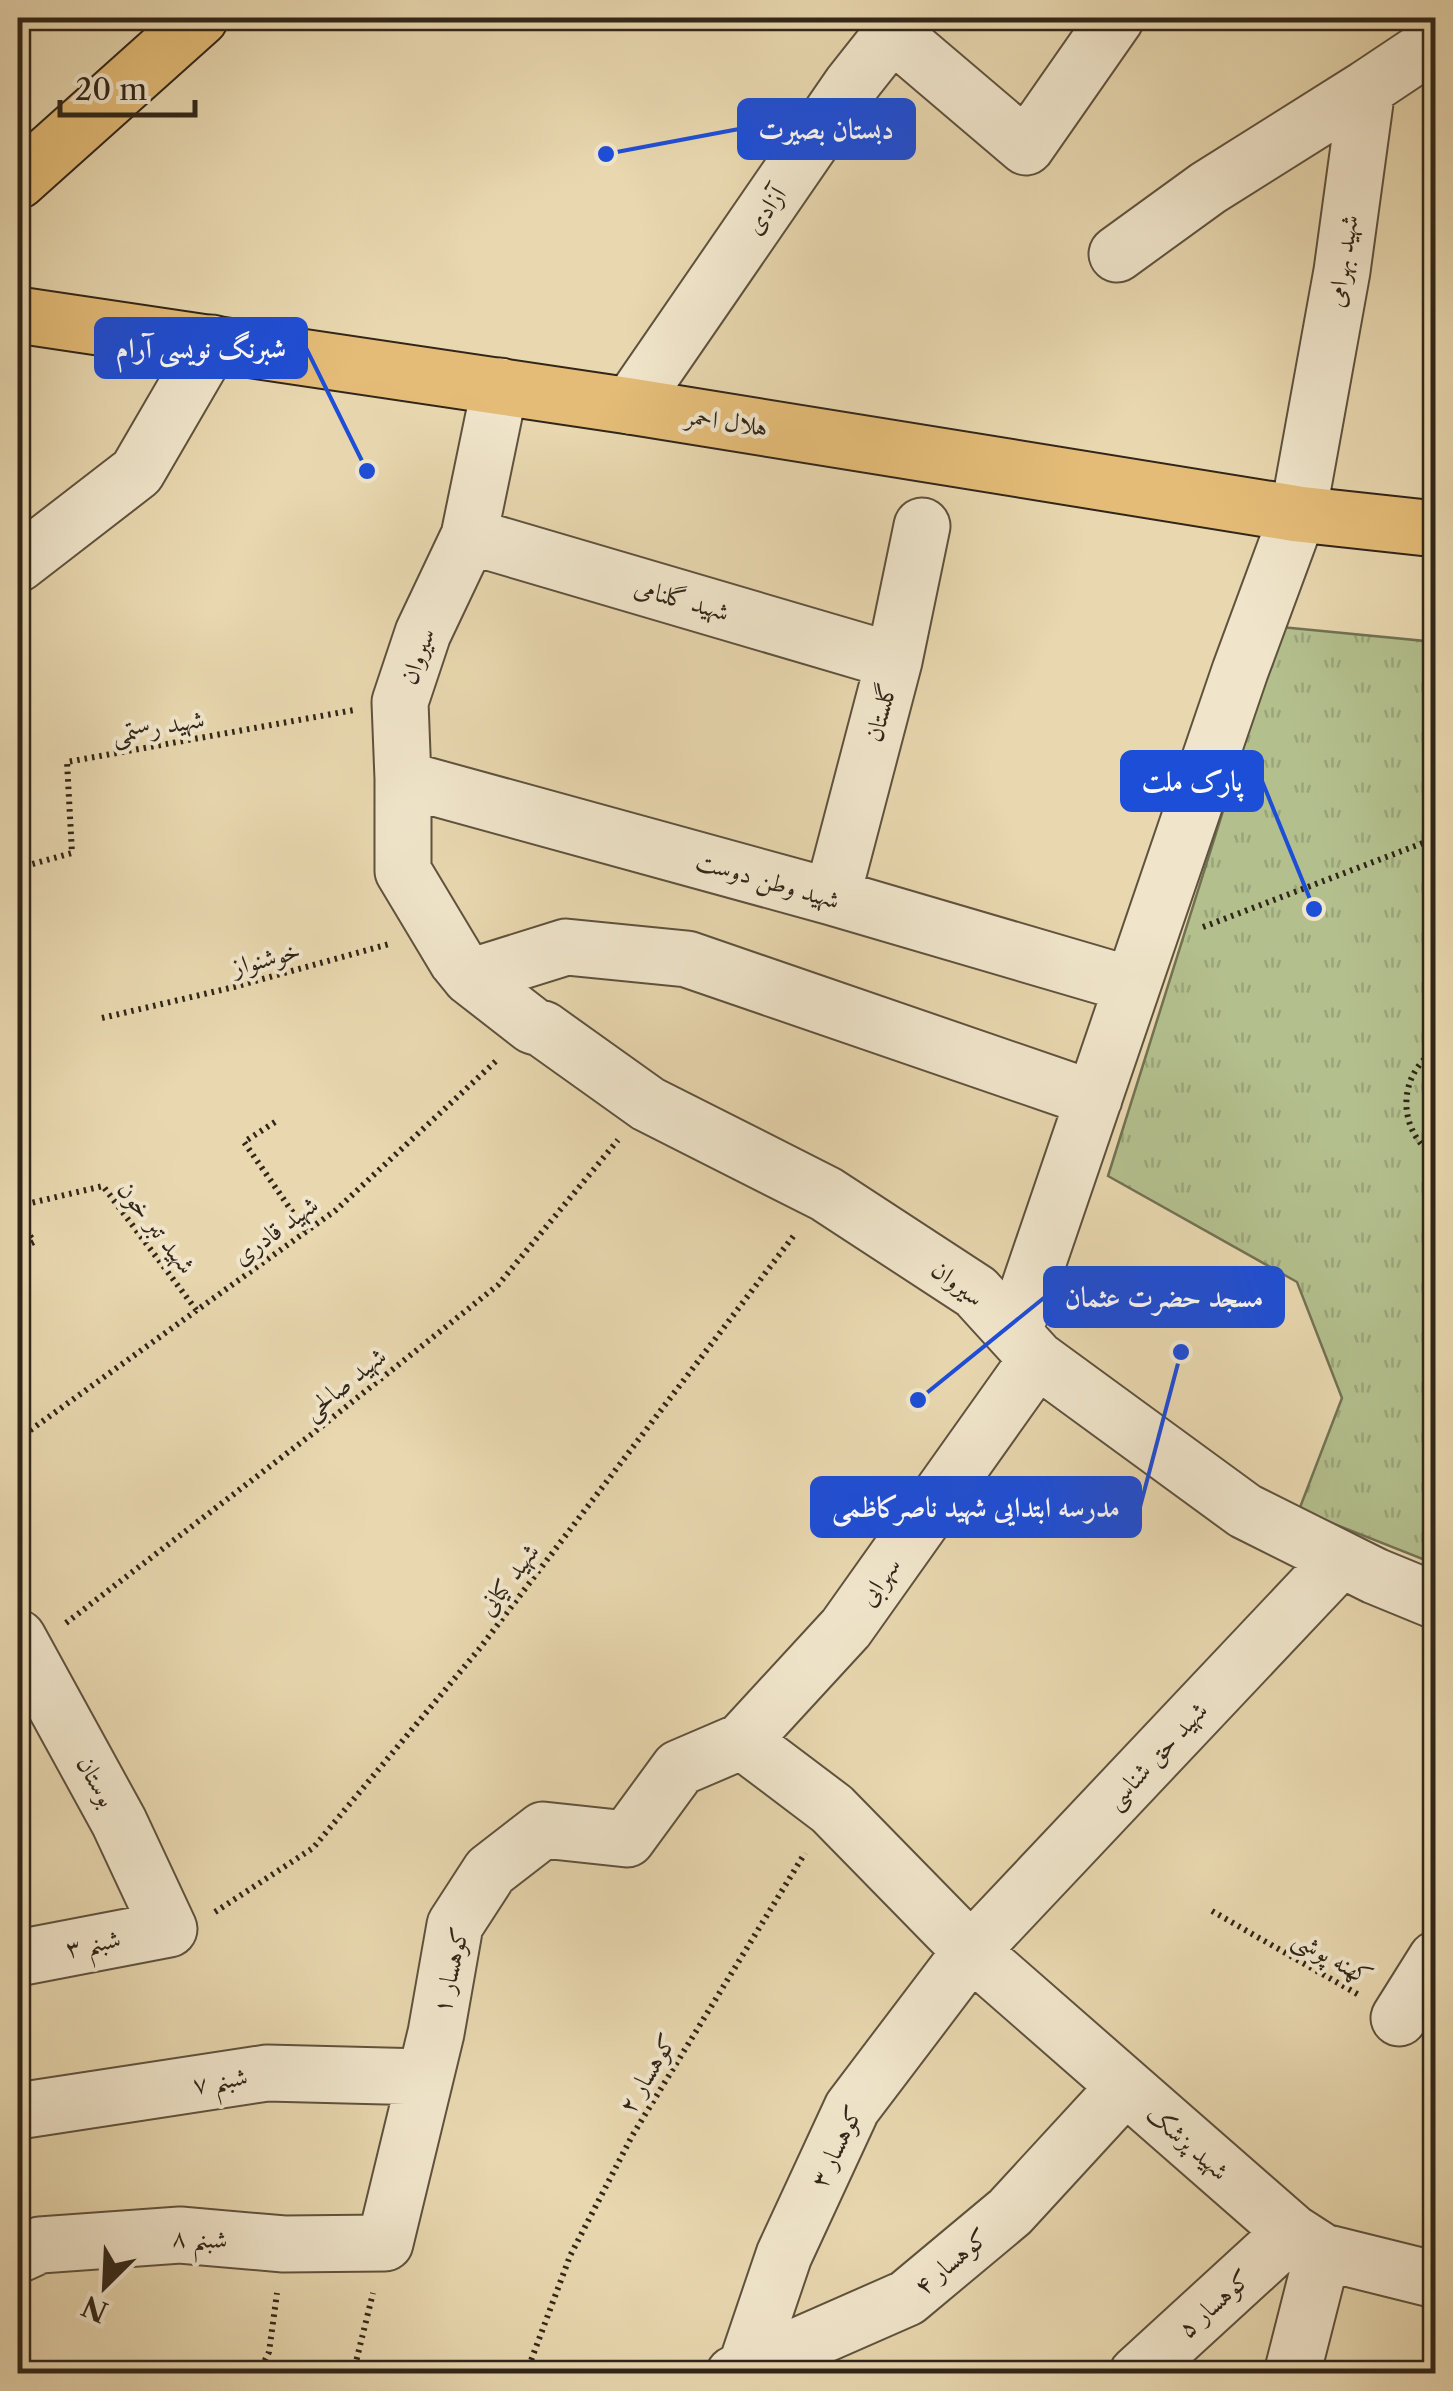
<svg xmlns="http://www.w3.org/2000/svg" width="1453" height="2391" viewBox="0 0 1453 2391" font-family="'Libre Caslon Text',Amiri,serif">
	<defs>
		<pattern id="park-tufts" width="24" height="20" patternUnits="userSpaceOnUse" patternTransform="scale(2.5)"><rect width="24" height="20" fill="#b3bf8d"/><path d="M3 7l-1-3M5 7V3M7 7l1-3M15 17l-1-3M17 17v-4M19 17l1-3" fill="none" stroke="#9aa479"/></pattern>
	</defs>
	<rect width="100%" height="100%" fill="#e8d7af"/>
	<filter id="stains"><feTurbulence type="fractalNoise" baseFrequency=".002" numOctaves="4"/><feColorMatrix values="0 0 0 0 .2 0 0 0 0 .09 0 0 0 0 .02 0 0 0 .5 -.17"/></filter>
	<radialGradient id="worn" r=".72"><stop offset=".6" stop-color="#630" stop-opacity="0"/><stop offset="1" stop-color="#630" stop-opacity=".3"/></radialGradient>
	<path fill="url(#park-tufts)" stroke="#727253" stroke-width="2.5" d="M 1281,627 L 1435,642 L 1435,1564 L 1299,1510 L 1342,1398 L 1297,1282 L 1108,1176 Z"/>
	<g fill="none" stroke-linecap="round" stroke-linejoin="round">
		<defs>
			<path id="minor" d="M 892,33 L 1026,147 L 1116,18
				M 1117,254 L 1208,188 L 1367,88
				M 500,386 L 469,536 L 423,633 L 400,702 L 403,779 L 403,871 L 457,961 L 470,977 L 533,1026 L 543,1029 L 648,1104 L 826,1194 L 976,1292 L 1037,1359 L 1245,1511 L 1375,1576 L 1436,1601
				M 630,406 L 851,85 L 904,18
				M 469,536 L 894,661
				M 18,564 L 137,472 L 212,343
				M 403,779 L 832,897 L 1132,985
				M 832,897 L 894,661 L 922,526
				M 470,977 L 566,947 L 687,959 L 1094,1099
				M 1014,1332 L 1240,671 L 1298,514 L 1342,271 L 1367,88 L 1436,42
				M 18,1638 L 119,1822 L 169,1929 L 18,1958
				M 742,1741 L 832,1809 L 971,1951 L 1292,2232 L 1323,2252 L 1436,2280
				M 1399,2018 L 1436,1959
				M 18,2111 L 267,2073 L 425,2077
				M 18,2255 L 40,2245 L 180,2235 L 284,2244 L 385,2243 L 436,2033 L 455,1925 L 490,1871 L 543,1830 L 627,1839 L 679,1768 L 742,1741 L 846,1628 L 1037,1359
				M 746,2367 L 784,2255 L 852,2108 L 971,1951 L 1341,1559
				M 734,2374 L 907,2298 L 1010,2212 L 1125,2087
				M 1137,2374 L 1292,2232
				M 1292,2374 L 1323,2252"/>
			<path id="major" d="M 18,181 L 200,18
				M 18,315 L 630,406 L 1298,514 L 1436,529"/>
		</defs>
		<use href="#minor" stroke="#5f523e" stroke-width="59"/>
		<use href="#major" stroke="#312619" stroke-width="59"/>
		<path stroke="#312619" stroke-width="6" stroke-dasharray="2.5 5" stroke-linecap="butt" d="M 18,868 L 72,853 L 67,762 L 354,710
			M 1203,927 L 1436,838
			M 102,1018 L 234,987 L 389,944
			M 1436,1050 C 1396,1075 1397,1132 1436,1157
			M 275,1122 L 244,1142 L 307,1233
			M 18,1206 L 103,1186 L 197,1311
			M 18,1217 L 34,1242 L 18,1250
			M 18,1439 L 336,1210 L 496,1061
			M 66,1623 L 312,1434 L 498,1285 L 618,1140
			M 1212,1911 L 1359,1995
			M 215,1912 L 313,1848 L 480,1648 L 795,1234
			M 258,2374 L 269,2352 L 277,2293
			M 353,2374 L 373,2293
			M 526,2374 L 570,2256 L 632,2136 L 805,1853"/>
		<use href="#minor" stroke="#f0e5cb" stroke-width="55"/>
		<use href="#major" stroke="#e4bc78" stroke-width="55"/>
	</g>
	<g text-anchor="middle" stroke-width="8" stroke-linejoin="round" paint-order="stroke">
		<g font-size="25" fill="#312619" stroke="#f0e5cb">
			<text transform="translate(765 210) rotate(-55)" y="9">آزادی</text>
			<text transform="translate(1342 261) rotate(-81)" y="9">شهید بهرامی</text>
			<text transform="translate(727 421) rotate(9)" y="9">هلال احمر</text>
			<text transform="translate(682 599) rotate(16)" y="9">شهید گلنامی</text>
			<text transform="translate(417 656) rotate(-70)" y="9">سیروان</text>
			<text transform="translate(880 712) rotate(-75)" y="9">گلستان</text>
			<text transform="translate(158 726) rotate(-10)" y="9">شهید رستمی</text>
			<text transform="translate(768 880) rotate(16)" y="9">شهید وطن دوست</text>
			<text transform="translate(266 958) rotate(-15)" y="9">خوشنواز</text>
			<text transform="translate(157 1227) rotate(52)" y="9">شهید تبر خون</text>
			<text transform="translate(275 1230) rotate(-36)" y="9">شهید قادری</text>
			<text transform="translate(958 1283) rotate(37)" y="9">سیروان</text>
			<text transform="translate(344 1383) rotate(-39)" y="9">شهید صالحی</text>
			<text transform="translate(508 1579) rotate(-53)" y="9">شهید کیانی</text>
			<text transform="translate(879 1581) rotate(-55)" y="9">سهرابی</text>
			<text transform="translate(1156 1755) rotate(-47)" y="9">شهید حق شناسی</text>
			<text transform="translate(97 1781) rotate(61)" y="9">بوستان</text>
			<text transform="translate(93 1943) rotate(-11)" y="9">شبنم ۳</text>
			<text transform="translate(1333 1957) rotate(30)" y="9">کهنه پوشی</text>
			<text transform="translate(450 1970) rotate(-77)" y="9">کوهسار ۱</text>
			<text transform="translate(647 2073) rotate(-59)" y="9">کوهسار ۲</text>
			<text transform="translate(220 2080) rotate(-9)" y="9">شبنم ۷</text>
			<text transform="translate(1188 2142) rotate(41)" y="9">شهید پزشک</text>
			<text transform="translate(836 2146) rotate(-64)" y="9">کوهسار ۳</text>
			<text transform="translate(200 2238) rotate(3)" y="9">شبنم ۸</text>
			<text transform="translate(951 2261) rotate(-40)" y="9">کوهسار ۴</text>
			<text transform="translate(1214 2303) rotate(-42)" y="9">کوهسار ۵</text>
		</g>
	</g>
	<path fill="none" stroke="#1d4ed8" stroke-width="4" d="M606 154L739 129M367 471L306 348M1314 909L1262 781M918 1400L1045 1297M1181 1352L1140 1507"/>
	<g fill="#1d4ed8" stroke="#f0e5cb" stroke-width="4">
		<circle cx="606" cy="154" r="10"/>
		<circle cx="367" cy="471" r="10"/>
		<circle cx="1314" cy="909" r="10"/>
		<circle cx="918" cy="1400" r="10"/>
		<circle cx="1181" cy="1352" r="10"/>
	</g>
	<g fill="#1d4ed8" stroke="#1d4ed8" stroke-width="4">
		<rect x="739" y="100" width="175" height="58" rx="10"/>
		<rect x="96" y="319" width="210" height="58" rx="10"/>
		<rect x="1122" y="752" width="140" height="58" rx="10"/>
		<rect x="1045" y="1268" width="238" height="58" rx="10"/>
		<rect x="812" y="1478" width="328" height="58" rx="10"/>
	</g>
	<g font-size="28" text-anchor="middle" font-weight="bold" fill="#fff">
		<text x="826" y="139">دبستان بصیرت</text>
		<text x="201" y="358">شبرنگ نویسی آرام</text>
		<text x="1192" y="791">پارک ملت</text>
		<text x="1164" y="1307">مسجد حضرت عثمان</text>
		<text x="976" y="1517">مدرسه ابتدایی شهید ناصرکاظمی</text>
	</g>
	<rect width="1453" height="2391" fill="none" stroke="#e8d7af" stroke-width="60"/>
	<rect x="20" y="20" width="1413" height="2351" fill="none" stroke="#312619" stroke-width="5"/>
	<rect x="30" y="30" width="1393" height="2331" fill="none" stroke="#312619" stroke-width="2.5"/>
	<g transform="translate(105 2286) rotate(204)" stroke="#f0e5cb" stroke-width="8" paint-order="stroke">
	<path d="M0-8L18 38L0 25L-18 38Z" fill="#312619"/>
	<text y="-15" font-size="28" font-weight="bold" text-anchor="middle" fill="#312619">N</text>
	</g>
	<path d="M60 100v15h135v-15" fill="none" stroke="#312619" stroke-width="5"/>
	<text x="75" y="100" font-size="30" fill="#312619" stroke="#f0e5cb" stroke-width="8" paint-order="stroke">20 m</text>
	<rect width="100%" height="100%" filter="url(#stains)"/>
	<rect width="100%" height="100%" fill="url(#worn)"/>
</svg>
